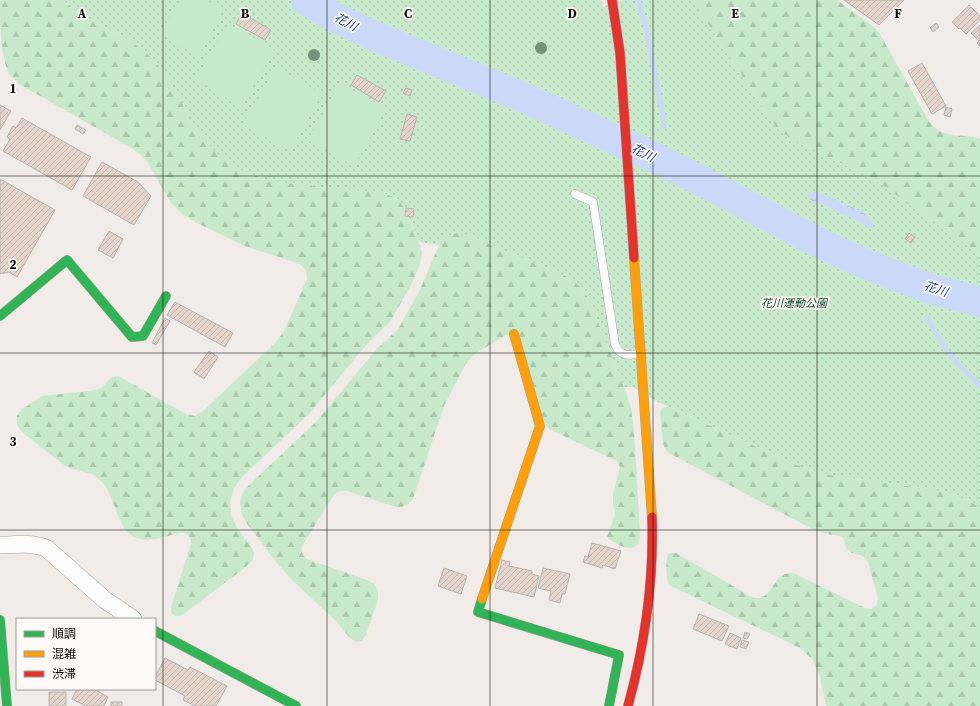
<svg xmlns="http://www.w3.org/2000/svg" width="980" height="706" viewBox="0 0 980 706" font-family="'Source Serif 4','Noto Sans JP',serif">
	<defs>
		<pattern id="forest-firs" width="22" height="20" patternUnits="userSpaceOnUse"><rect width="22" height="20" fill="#c8e9cc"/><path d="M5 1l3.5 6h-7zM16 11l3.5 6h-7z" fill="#abc7ae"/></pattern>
		<pattern id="park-dots" width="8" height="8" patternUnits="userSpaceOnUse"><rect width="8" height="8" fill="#c8e9cc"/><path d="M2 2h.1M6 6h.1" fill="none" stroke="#abc7ae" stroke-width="1.8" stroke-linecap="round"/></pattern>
		<pattern id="water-ripples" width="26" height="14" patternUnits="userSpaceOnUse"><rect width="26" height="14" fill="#cad9f7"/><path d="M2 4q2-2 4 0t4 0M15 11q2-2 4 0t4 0" fill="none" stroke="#acb9d2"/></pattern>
		<pattern id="building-hatch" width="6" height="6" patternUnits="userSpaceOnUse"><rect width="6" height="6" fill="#e3d5cb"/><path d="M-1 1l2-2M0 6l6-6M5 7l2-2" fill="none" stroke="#c2b6ad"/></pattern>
	</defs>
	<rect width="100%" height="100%" fill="#f1ece8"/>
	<path fill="url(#forest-firs)" d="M 0,0 L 62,0 L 74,10 L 131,41 L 149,55 L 165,73 L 178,94 L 187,114 L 200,135 L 392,196 L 401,203 L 407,214 L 419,242 L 422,253 L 420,264 L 411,285 L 390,322 L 367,344 L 308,415 L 243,476 L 234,488 L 230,503 L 232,518 L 239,531 L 251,547 L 254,553 L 253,560 L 242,570 L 182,615 C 174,618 171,615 171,607 L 191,544 L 191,539 L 188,535 L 184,533 L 180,533 L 156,539 L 144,540 L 134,537 L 126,531 L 120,520 L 110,495 L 104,484 L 94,475 L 84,472 L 72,469 L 64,465 L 23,433 L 17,425 L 17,416 L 22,409 L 42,396 L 97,390 C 108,386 108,374 120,377 L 186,414 L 195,416 L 203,411 L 273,345 L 279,338 L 284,331 L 307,279 L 306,270 L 300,264 L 245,246 L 199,224 L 185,216 L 178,210 L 171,203 L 148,163 L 141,155 L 133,149 L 19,84 C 16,81 13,78 10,75 C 0,58 0,21 0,0 Z
		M 692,0 L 837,0 L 870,24 L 876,29 L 881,36 L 927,118 C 929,121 931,124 933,126 C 945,139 965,133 980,139 L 980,255 L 879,183 L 857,171 L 793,140 L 784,134 L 776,128 Z
		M 453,233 L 463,233 L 566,276 L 580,286 L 590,301 L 624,387 L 631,408 L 634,430 L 638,496 L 640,539 L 638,544 C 636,546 634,547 632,548 C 624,549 611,542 607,536 L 615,515 L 615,512 L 613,503 L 613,495 L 620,467 L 617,461 L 553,431 L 547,427 L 508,334 L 476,353 L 470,358 L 465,365 L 444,406 L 413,499 C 408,505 405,507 396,507 L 347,491 C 341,490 337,491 333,496 L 302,546 C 301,552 302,555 307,559 L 367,580 L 374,584 L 378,591 L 378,600 L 366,635 L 362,641 L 356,642 L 349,637 L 337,622 L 295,583 L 277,563 L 248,525 L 242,515 L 240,503 L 243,492 L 251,483 L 316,422 L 375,351 L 398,329 L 420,290 L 439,245 L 445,238 Z
		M 665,407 L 669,407 L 795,464 L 808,469 L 835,476 L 936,490 C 952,493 967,498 980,508 L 980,706 L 826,706 L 820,677 L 812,659 L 800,648 L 669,585 C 666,579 665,559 669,554 C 671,552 673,553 676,553 L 750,596 C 752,597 754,598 756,598 C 775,599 773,568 795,574 L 865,608 L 872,609 L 877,604 L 878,598 L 868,562 C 862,551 854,557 848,550 C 845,547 845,541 843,537 L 840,536 L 827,534 L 814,530 L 669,453 L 665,449 L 663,443 L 660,413 L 661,409 Z"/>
	<path fill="url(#park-dots)" d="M 62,0 L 601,0 L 603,7 L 622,0 L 692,0 L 776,128 L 784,134 L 793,140 L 857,171 L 879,183 L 980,255 L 980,508 C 967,498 952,493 936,490 L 835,476 L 808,469 L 795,464 L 654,400 L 633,387 L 624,387 L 590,301 L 580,286 L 566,276 L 463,233 C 451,233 447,235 439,245 L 419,242 C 413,228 406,202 391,196 C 389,194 385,194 382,193 L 284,183 L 261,178 L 237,168 L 217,153 L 200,135 L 187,114 L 178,94 L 165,73 L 149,55 L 131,41 L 74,10 Z"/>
	<path fill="#c8e9cc" d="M 180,0 L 207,0 L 224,10 L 198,56 L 160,34 Z
		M 228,23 L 274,50 L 242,107 L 196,80 Z
		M 276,67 L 322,94 L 290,151 L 243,124 Z
		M 340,83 L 386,109 L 354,166 L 308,140 Z"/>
	<path fill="url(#water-ripples)" d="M 813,192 L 817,192 L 863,212 L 867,216 L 873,225 L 873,228 L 869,228 L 849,216 L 838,213 L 829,207 L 812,201 L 808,196 L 809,193 Z"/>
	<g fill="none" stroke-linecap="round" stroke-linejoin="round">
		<path stroke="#cad9f7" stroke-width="5" d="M 638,0 L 646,28 L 663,117 L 664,127
			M 666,151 L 667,164
			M 931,302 L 935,290
			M 927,318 L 945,348 L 956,362 L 980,386"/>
		<path stroke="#cad9f7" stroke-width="30" d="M 306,0 L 338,19 L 372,35 L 529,100 L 651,156 L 707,184 L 813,240 L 851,258 L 891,274 L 931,289 L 980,302"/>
	</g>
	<path fill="url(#building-hatch)" stroke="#b7b3b0" d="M 844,0 L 904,0 L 879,25 Z
		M 969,5 L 980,16 L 980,20 L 966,34 L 960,28 L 959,29 L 952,22 Z
		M 242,13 L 271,30 L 265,40 L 236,24 Z
		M 936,23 L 939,27 L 933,32 L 930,28 Z
		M 980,25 L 980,46 L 977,43 L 979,41 L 971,33 Z
		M 922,63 L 946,106 L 932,114 L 908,71 Z
		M 357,75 L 386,91 L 379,102 L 351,85 Z
		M 406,88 L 412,90 L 410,96 L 403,93 Z
		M 0,105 L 11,111 L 0,130 Z
		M 946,107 L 952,109 L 950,117 L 944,115 Z
		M 407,114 L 417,117 L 410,141 L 400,139 Z
		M 22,118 L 91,157 L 72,190 L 3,151 L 10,139 L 7,137 L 13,126 L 16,128 Z
		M 77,125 L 86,130 L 83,134 L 75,129 Z
		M 102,162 L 138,182 L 151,196 L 134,225 L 83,196 Z
		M 0,179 L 55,210 L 17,277 L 9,272 L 0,274 Z
		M 406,208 L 414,209 L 413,217 L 405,216 Z
		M 109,231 L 123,239 L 113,258 L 98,250 Z
		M 909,233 L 915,237 L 911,243 L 905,239 Z
		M 175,302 L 233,333 L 225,347 L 167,315 Z
		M 165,318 L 170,321 L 156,345 L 152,343 Z
		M 209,351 L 218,357 L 204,379 L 194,372 Z
		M 592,543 L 621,551 L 615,569 L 603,565 L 602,568 L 583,562 L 585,556 L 588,557 Z
		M 502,560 L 510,562 L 509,566 L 532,571 L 532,574 L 539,576 L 534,597 L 495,588 Z
		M 444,568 L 467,576 L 461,594 L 438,586 Z
		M 543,568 L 570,574 L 565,594 L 562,594 L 560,603 L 549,600 L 551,591 L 538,588 Z
		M 699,614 L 729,626 L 722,641 L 693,629 Z
		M 745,632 L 750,634 L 747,639 L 743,638 Z
		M 730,633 L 741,638 L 737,649 L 725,644 Z
		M 742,640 L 749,642 L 746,649 L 740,647 Z
		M 165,658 L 188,670 L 190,667 L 227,686 L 216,706 L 195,706 L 183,700 L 185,696 L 155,680 L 155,677 Z
		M 77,689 L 94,689 L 108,697 L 104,706 L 86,706 L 72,699 Z
		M 49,692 L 66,692 L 66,706 L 49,706 Z
		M 111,702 L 122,702 L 122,706 L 111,706 Z"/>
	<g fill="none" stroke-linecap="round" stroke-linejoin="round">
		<defs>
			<path id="lane" d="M 575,194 L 593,202 L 615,344 C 620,357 628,355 640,354"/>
			<path id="street" d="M 0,545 C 15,545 32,542 46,548 L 105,600 L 133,619"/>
			<path id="fast" d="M 0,316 L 67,260 L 132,337 L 143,336 L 166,296
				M 482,599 L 478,612 L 619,655 L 609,706
				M 0,620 L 7,706
				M 155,631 L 296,706"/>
			<path id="slow" d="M 634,258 L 652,517
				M 482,599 L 540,426 L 514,334"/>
			<path id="jam" d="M 612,0 L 620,53 L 634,258
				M 628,706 C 645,644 654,581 652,517"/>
		</defs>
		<use href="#lane" stroke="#a5a19e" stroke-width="9"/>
		<use href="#street" stroke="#a5a19e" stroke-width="18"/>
		<use href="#fast" stroke="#a5a19e" stroke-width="10"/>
		<use href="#slow" stroke="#a5a19e" stroke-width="10"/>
		<use href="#jam" stroke="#a5a19e" stroke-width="10"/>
		<use href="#lane" stroke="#fdfcfc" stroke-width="8"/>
		<use href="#street" stroke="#fdfcfc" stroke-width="17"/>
		<use href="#fast" stroke="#30b455" stroke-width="9"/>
		<use href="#slow" stroke="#ff9f0a" stroke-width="9"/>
		<use href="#jam" stroke="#e5322d" stroke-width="9"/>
	</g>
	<g fill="#75937d">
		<circle cx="541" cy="48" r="6"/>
		<circle cx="314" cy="55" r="6"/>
	</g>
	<path fill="none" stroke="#100d0a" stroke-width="1" stroke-opacity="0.55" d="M 163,0 L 163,706M 327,0 L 327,706M 490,0 L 490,706M 653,0 L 653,706M 817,0 L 817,706M 0,176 L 980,176M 0,353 L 980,353M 0,530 L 980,530"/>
	<g text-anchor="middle" stroke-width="3.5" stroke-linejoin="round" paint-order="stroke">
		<g font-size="11" font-style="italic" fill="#0f4a26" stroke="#fefaf7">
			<text x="794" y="307">花川運動公園</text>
		</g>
		<g font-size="12" font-style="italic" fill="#143c8e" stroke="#fefaf7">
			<text transform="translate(346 22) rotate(28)" y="4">花川</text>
			<text transform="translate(643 153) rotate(25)" y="4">花川</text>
			<text transform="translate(936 289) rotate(18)" y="4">花川</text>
		</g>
	</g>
	<g font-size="13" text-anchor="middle" font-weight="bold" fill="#100d0a" stroke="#fefaf7" stroke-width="3.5" stroke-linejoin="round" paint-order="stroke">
		<text x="82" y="18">A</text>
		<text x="245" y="18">B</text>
		<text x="408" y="18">C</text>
		<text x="572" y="18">D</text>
		<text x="735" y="18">E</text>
		<text x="898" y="18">F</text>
		<text x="13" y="93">1</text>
		<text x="13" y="269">2</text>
		<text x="13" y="446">3</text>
	</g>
	<rect x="16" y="618" width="140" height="72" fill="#fefaf7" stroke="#9f9b98"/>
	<rect x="24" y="631" width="20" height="6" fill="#30b455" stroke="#9f9b98"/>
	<text x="52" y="638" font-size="12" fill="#100d0a">順調</text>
	<rect x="24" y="651" width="20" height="6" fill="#ff9f0a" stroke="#9f9b98"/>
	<text x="52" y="658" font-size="12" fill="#100d0a">混雑</text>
	<rect x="24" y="671" width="20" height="6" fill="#e5322d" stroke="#9f9b98"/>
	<text x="52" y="678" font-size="12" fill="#100d0a">渋滞</text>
</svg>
